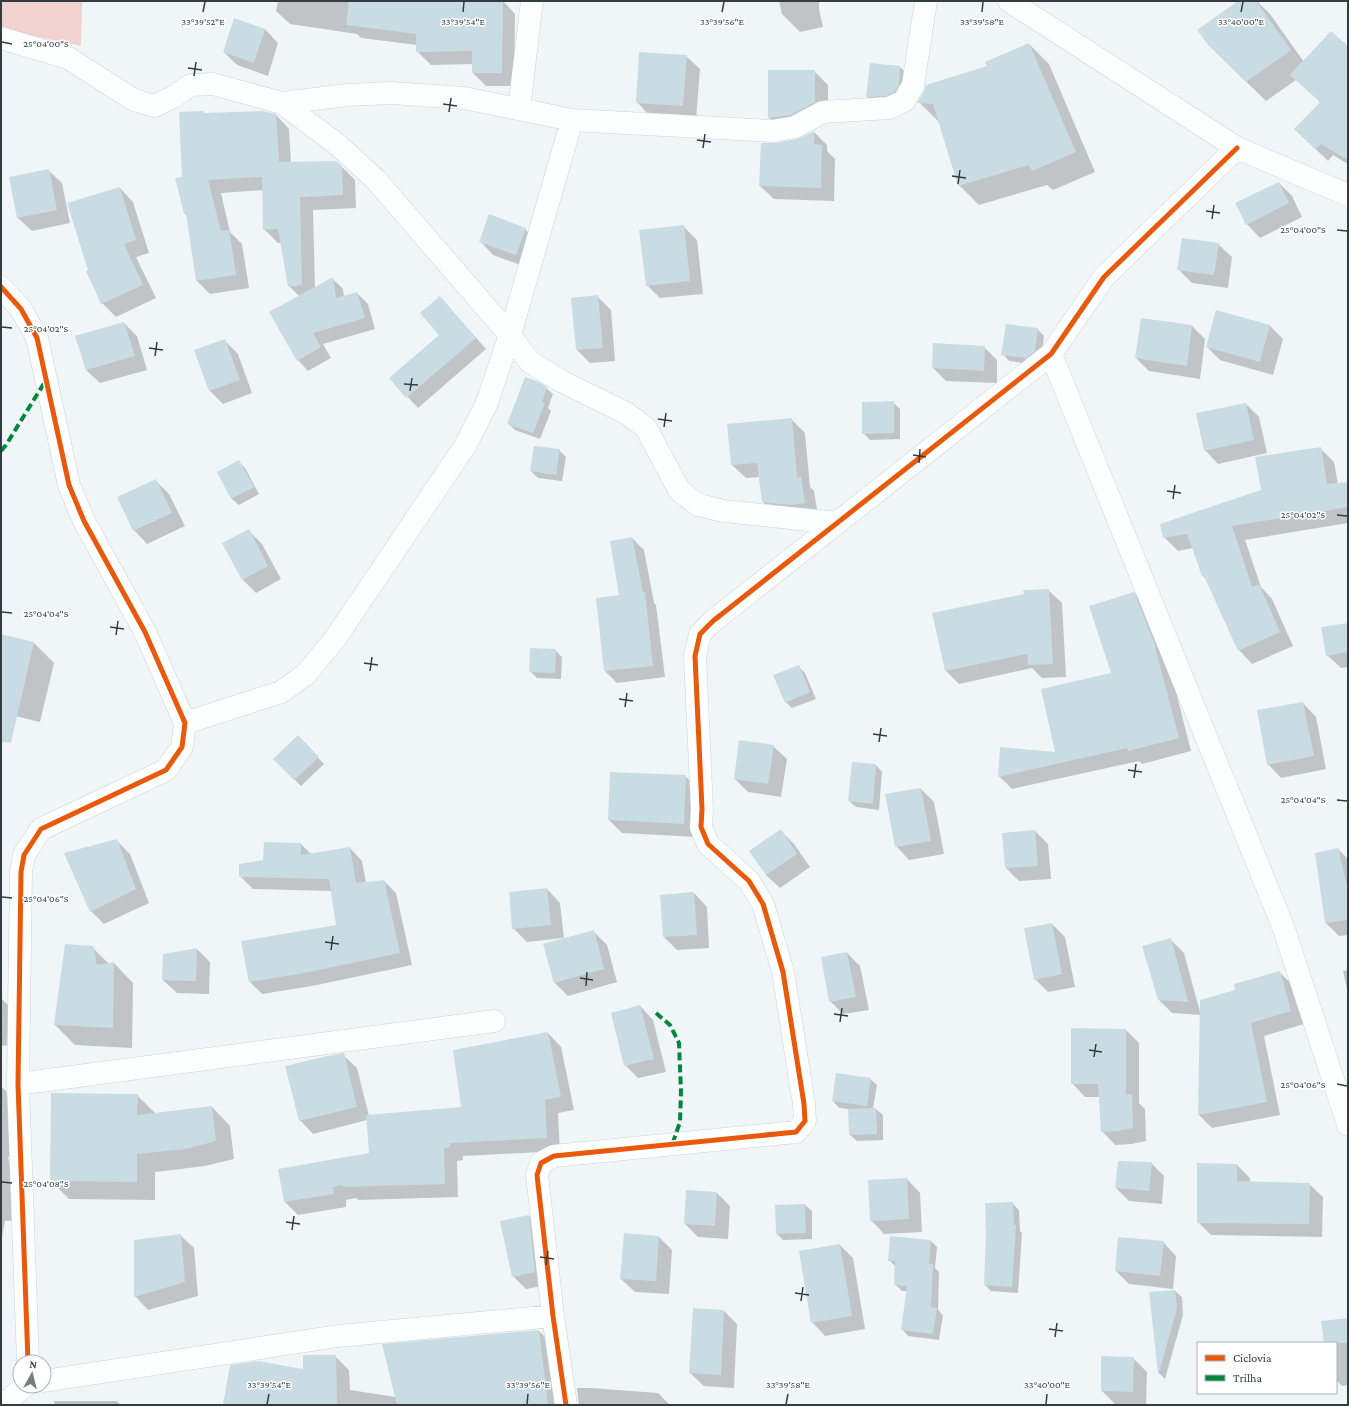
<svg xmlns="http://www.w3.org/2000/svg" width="1349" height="1406" viewBox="0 0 1349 1406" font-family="'Crimson Pro',serif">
	<rect width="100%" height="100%" fill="#f0f6f8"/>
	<path fill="#f1d2cf" d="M 1,1 L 82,1 L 81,46 L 1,29 Z"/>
	<path fill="#0003" d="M 278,1 L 503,1 L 515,14 L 514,86 L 486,86 L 473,73 L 473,64 L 431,65 L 417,51 L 417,45 L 361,38 L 357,34 L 290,24 L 276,11 Z
		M 779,1 L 819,1 L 819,9 L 823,27 L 800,32 L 782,14 Z
		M 1240,1 L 1257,1 L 1270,14 L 1304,62 L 1348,48 L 1348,164 L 1333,155 L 1328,161 L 1295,129 L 1321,103 L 1296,80 L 1266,101 L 1229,65 Z
		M 265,29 L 278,43 L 268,76 L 237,65 L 224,52 Z
		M 1029,44 L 1049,64 L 1095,172 L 1053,190 L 1047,185 L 979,205 L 959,185 L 939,122 L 919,102 L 988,67 Z
		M 686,56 L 700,69 L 696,119 L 650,116 L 637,102 Z
		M 870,64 L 900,67 L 913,80 L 881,110 L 867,96 Z
		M 769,71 L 814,71 L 828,85 L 828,116 L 783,131 L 769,118 Z
		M 203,112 L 205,114 L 276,115 L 289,129 L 291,163 L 342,167 L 355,180 L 356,208 L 313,210 L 315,288 L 332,278 L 343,289 L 344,297 L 357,293 L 368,304 L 375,329 L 323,344 L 331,358 L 308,371 L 298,360 L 300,297 L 289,286 L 282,243 L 278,243 L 264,229 L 263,190 L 221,193 L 230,232 L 242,244 L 249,288 L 210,294 L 197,281 L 188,217 L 185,214 L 183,178 Z
		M 814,132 L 827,145 L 827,151 L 835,159 L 834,201 L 774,199 L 760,186 L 775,144 L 798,140 Z
		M 48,170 L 62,183 L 70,223 L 32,231 L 18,218 L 10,178 Z
		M 1279,183 L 1292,196 L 1302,217 L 1260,238 L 1247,224 Z
		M 120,188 L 133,202 L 149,253 L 136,257 L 156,298 L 116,317 L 102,303 L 87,272 L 90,270 Z
		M 683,226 L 697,240 L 703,294 L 660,298 L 647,285 Z
		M 525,229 L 538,242 L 529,268 L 493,255 L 480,241 Z
		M 1218,244 L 1232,257 L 1228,288 L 1192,283 L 1178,269 Z
		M 597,296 L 611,310 L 615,361 L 590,363 L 577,350 Z
		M 440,297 L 486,349 L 418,408 L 390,378 L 441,335 Z
		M 1216,311 L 1270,326 L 1283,339 L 1273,375 L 1220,360 L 1207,347 Z
		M 1142,319 L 1192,326 L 1205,339 L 1200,379 L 1149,371 L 1136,358 Z
		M 124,323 L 137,336 L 147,370 L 100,383 L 86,370 L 76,336 Z
		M 1037,329 L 1044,336 L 1041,357 L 1033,364 L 1009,361 L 1003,354 Z
		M 224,340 L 238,354 L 252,393 L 223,404 L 210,391 L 195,351 Z
		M 984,347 L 997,360 L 997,383 L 946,381 L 933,368 Z
		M 546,388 L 553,394 L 548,408 L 551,411 L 540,439 L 515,430 L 508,423 Z
		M 893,402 L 900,409 L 900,439 L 870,440 L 863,433 Z
		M 1246,404 L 1259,417 L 1267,453 L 1218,464 L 1205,450 Z
		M 792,420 L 805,433 L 810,487 L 814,491 L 818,516 L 776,515 L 763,502 L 759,477 L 746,478 L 732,465 Z
		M 1320,448 L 1334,462 L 1338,484 L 1348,483 L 1348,523 L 1245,540 L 1261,587 L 1272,599 L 1293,646 L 1252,664 L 1239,650 L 1206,579 L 1202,575 L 1193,548 L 1178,551 L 1164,537 L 1262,491 Z
		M 559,450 L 566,457 L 562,481 L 538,478 L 531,471 Z
		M 239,462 L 245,468 L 259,494 L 239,505 L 232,499 L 218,472 Z
		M 156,481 L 169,494 L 185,526 L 147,544 L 134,530 Z
		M 249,531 L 262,544 L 281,579 L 256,593 L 243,580 L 223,544 Z
		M 632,538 L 644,550 L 654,603 L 656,605 L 665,677 L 617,683 L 605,671 Z
		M 1048,590 L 1062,603 L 1066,677 L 1042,678 L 1032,668 L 959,684 L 946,671 L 934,613 Z
		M 1134,593 L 1147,606 L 1168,660 L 1191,751 L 1142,764 L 1139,761 L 1012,789 L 999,776 L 1057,753 L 1112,674 Z
		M 1348,624 L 1348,667 L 1341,668 L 1327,655 Z
		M 1,635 L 34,643 L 54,663 L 40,722 L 15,716 L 1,737 Z
		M 555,650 L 562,657 L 561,679 L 537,678 L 530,671 Z
		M 798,666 L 805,673 L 816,699 L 792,708 L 786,702 Z
		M 1303,703 L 1316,717 L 1326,769 L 1281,778 L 1268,764 Z
		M 298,737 L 324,764 L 301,786 L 274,759 Z
		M 773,746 L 787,759 L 781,797 L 748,792 L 735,779 Z
		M 876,765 L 882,772 L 879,810 L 856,807 L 849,801 Z
		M 685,776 L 698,789 L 697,837 L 622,833 L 609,820 Z
		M 921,789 L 934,802 L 944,854 L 909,860 L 896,846 Z
		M 780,830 L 794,844 L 810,867 L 780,888 L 766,875 Z
		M 1035,831 L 1048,844 L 1051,879 L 1019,881 L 1006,868 L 1003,834 Z
		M 117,841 L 130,854 L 149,903 L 104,924 L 91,911 Z
		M 301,844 L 311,854 L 350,848 L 362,861 L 366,883 L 384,881 L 396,893 L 412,965 L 312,986 L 262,994 L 250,982 L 337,926 L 331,891 L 253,889 L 240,876 L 264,861 Z
		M 1338,849 L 1348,859 L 1348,935 L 1339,936 L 1326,923 Z
		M 547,889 L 560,903 L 564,939 L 593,931 L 607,945 L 617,982 L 568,996 L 555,983 L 544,945 L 563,939 L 563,938 L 527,942 L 513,928 Z
		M 694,893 L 707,907 L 709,948 L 677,950 L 664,937 Z
		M 1052,924 L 1065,937 L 1075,987 L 1048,992 L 1035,979 Z
		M 1170,939 L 1184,953 L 1200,1012 L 1237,990 L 1279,972 L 1293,985 L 1304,1024 L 1264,1036 L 1280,1115 L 1212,1128 L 1199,1115 L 1201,1015 L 1172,1013 L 1159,1000 Z
		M 92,947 L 109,964 L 114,963 L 133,983 L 132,1048 L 75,1045 L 55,1025 Z
		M 197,949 L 210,962 L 209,994 L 177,993 L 163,980 Z
		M 847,953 L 860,966 L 869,1010 L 843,1014 L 830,1001 Z
		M 1348,970 L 1348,994 L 1343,971 Z
		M 1,998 L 16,1013 L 21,1044 L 1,1046 Z
		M 640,1006 L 653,1020 L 666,1072 L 638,1078 L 625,1065 Z
		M 1126,1030 L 1139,1043 L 1139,1103 L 1145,1109 L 1146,1141 L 1132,1144 L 1115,1145 L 1102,1131 L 1100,1097 L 1085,1097 L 1072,1083 Z
		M 548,1033 L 561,1047 L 574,1110 L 558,1113 L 560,1151 L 463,1156 L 463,1160 L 457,1161 L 458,1197 L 358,1200 L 356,1198 L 346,1200 L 346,1207 L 298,1215 L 285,1202 L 279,1170 L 370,1154 L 367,1120 L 313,1134 L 300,1120 L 343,1055 L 357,1068 L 369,1116 L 462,1108 Z
		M 836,1074 L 870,1079 L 877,1085 L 873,1109 L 876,1109 L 883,1115 L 883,1140 L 857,1141 L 850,1135 L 849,1109 L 839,1108 L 833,1101 Z
		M 1,1088 L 3,1088 L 16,1101 L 16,1156 L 8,1157 L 21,1220 L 5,1221 L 1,1242 Z
		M 137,1095 L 156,1114 L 212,1107 L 230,1126 L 234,1159 L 205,1166 L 155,1172 L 155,1200 L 69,1199 L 51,1181 Z
		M 1151,1163 L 1164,1176 L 1162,1204 L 1129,1201 L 1116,1188 Z
		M 1237,1165 L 1250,1178 L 1250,1182 L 1309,1184 L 1323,1197 L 1322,1237 L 1211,1235 L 1198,1222 Z
		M 907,1179 L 920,1193 L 922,1232 L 884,1234 L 871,1220 Z
		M 717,1193 L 730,1206 L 728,1239 L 698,1237 L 685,1224 Z
		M 1012,1203 L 1019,1210 L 1020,1231 L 1022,1233 L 1018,1293 L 991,1291 L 985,1285 Z
		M 805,1205 L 812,1211 L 812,1239 L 783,1240 L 777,1234 L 776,1206 Z
		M 529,1216 L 542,1229 L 548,1285 L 526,1289 L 513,1276 Z
		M 625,1234 L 659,1237 L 672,1250 L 669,1294 L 635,1292 L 621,1279 Z
		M 180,1235 L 194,1248 L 198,1296 L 148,1310 L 135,1296 Z
		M 930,1240 L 937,1247 L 935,1268 L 939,1272 L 938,1310 L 943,1315 L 939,1340 L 908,1336 L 902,1329 L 907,1291 L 902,1291 L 896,1285 L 896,1267 L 889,1260 Z
		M 1163,1242 L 1176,1256 L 1173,1289 L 1129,1284 L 1116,1271 Z
		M 840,1245 L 853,1258 L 865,1329 L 825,1336 L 812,1322 Z
		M 1175,1291 L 1182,1297 L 1183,1315 L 1165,1379 L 1159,1373 L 1150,1293 Z
		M 724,1311 L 737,1324 L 734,1388 L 704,1386 L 690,1373 Z
		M 1348,1319 L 1348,1385 L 1342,1386 L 1336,1380 L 1336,1343 L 1325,1343 Z
		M 539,1331 L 553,1345 L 565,1405 L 224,1405 L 335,1356 L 349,1370 L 350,1390 L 396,1397 Z
		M 1133,1358 L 1147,1372 L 1146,1405 L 1115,1404 L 1102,1391 Z
		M 577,1388 L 591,1388 L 658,1393 L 670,1405 L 579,1405 Z
		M 54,1401 L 117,1401 L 121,1405 L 55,1405 Z"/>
	<path fill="#cadce3" d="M 349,1 L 503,1 L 502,73 L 472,73 L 472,51 L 416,52 L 416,34 L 346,25 Z
		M 1238,1 L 1256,1 L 1291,50 L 1246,82 L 1208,45 L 1197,30 Z
		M 234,18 L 265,29 L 254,63 L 223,52 Z
		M 1331,31 L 1348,46 L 1348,160 L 1321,144 L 1315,149 L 1294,129 L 1320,102 L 1290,75 Z
		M 1029,43 L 1076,152 L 1032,171 L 1029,165 L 958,186 L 933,104 L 917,103 L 924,91 L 926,85 L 987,66 L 985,62 Z
		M 639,52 L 687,55 L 683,106 L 636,103 Z
		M 870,63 L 900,66 L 899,85 L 895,91 L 886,96 L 866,97 Z
		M 768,70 L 815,70 L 815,102 L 791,115 L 768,118 Z
		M 203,111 L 203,113 L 263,111 L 276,114 L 279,162 L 336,161 L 342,166 L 343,195 L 300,197 L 302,285 L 288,287 L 278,229 L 263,230 L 262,177 L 208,180 L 221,231 L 229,230 L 236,275 L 196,281 L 186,213 L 184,214 L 175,178 L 182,177 L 179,112 Z
		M 815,131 L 814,144 L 822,145 L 821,188 L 759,186 L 761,143 L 775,143 L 797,139 Z
		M 49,169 L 57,210 L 17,218 L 9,177 Z
		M 1279,182 L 1289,203 L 1246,225 L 1235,203 Z
		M 120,187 L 136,240 L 124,244 L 143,285 L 101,304 L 86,271 L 88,270 L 67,203 Z
		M 489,214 L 526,228 L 516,255 L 479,242 Z
		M 684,225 L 690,281 L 646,286 L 639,230 Z
		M 1182,238 L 1219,243 L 1214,275 L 1177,270 Z
		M 333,277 L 336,298 L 357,292 L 365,318 L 313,333 L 321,347 L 297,361 L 269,312 Z
		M 598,295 L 603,348 L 576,350 L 571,298 Z
		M 440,296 L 476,338 L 406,398 L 389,378 L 439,335 L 420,313 Z
		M 1216,310 L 1270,325 L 1260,362 L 1206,347 Z
		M 1141,318 L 1192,325 L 1187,366 L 1135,358 Z
		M 124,322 L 135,356 L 86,370 L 75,336 Z
		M 1006,324 L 1038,328 L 1035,351 L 1026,358 L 1001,355 Z
		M 225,339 L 240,380 L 209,391 L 194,350 Z
		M 933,343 L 985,346 L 984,371 L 932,368 Z
		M 525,377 L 539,382 L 547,387 L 542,402 L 545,403 L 533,433 L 507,424 Z
		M 894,401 L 894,433 L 862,434 L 862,402 Z
		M 1246,403 L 1254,440 L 1204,451 L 1196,413 Z
		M 792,418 L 797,477 L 801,477 L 805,503 L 790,505 L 762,502 L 757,463 L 731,465 L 727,424 Z
		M 534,446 L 560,449 L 556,475 L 530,471 Z
		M 1321,447 L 1327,484 L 1348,482 L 1348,507 L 1232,526 L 1252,587 L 1259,584 L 1280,632 L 1238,651 L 1204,576 L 1202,576 L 1187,534 L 1163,538 L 1160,524 L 1261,490 L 1255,457 Z
		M 239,460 L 254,487 L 231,499 L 217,472 Z
		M 156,479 L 172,513 L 133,531 L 117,497 Z
		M 249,529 L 268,566 L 242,580 L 222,543 Z
		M 632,537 L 643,592 L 645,592 L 653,666 L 604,671 L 596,598 L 619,595 L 610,541 Z
		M 1049,589 L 1053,664 L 1028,665 L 1027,654 L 945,671 L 932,613 L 1024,594 L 1023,590 Z
		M 1134,592 L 1156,647 L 1155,647 L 1179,738 L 1128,751 L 1127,748 L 998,777 L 1000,747 L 1055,752 L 1041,689 L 1111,673 L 1089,606 Z
		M 1348,623 L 1348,652 L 1326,656 L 1321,627 Z
		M 1,634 L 34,642 L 11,743 L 1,742 Z
		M 530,648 L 556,649 L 555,673 L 529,672 Z
		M 799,665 L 810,692 L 785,703 L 773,675 Z
		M 1303,702 L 1314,756 L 1267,765 L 1257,710 Z
		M 298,735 L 319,757 L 294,780 L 273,759 Z
		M 739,740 L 774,745 L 768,784 L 734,779 Z
		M 852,762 L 876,764 L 873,804 L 848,801 Z
		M 610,772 L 686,775 L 684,824 L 608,820 Z
		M 921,788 L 931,841 L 895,847 L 885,794 Z
		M 781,829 L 797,854 L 766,875 L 749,851 Z
		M 1035,830 L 1038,866 L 1005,868 L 1002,833 Z
		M 117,839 L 136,889 L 90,912 L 64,853 Z
		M 264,842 L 301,843 L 301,855 L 350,847 L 356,883 L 384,880 L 400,953 L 299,974 L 249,982 L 241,941 L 336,925 L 329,879 L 239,877 L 239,864 L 263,860 Z
		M 1338,848 L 1348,890 L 1348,920 L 1325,923 L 1315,853 Z
		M 547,888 L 551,925 L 512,929 L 509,892 Z
		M 694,892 L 697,935 L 663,937 L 660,895 Z
		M 1052,923 L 1062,974 L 1034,980 L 1024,928 Z
		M 594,930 L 604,969 L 554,983 L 543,944 Z
		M 1171,938 L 1188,1002 L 1158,1000 L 1142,946 Z
		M 65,944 L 93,946 L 97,965 L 114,962 L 113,1028 L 54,1025 Z
		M 197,948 L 196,981 L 162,980 L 163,954 Z
		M 847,952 L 856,997 L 829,1002 L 821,957 Z
		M 1280,971 L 1291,1011 L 1251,1023 L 1267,1102 L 1198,1115 L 1200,1000 L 1235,990 L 1234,984 Z
		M 640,1005 L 654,1059 L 624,1066 L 611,1013 Z
		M 1071,1028 L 1126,1029 L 1126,1095 L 1132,1094 L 1133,1128 L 1118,1131 L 1101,1132 L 1098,1084 L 1071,1084 Z
		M 548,1032 L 561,1097 L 545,1100 L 547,1138 L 450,1143 L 450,1147 L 444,1148 L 445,1184 L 343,1187 L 343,1185 L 333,1187 L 334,1194 L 284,1202 L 278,1169 L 369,1153 L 366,1115 L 461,1107 L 453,1050 Z
		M 344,1053 L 357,1107 L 299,1121 L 285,1066 L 328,1056 Z
		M 836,1073 L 871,1078 L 867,1106 L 832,1101 Z
		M 51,1093 L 138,1094 L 137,1115 L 212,1106 L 216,1141 L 186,1149 L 137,1154 L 137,1182 L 50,1181 Z
		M 876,1108 L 877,1134 L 849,1135 L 848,1109 Z
		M 1118,1161 L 1152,1162 L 1149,1191 L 1115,1188 Z
		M 1197,1163 L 1237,1164 L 1237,1181 L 1310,1183 L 1309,1224 L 1197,1223 Z
		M 907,1178 L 909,1219 L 870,1221 L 868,1180 Z
		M 686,1190 L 717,1192 L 715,1226 L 684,1224 Z
		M 1013,1202 L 1014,1225 L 1016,1225 L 1012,1287 L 984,1285 L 986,1233 L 985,1203 Z
		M 805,1204 L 806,1233 L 776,1234 L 775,1205 Z
		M 529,1215 L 535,1272 L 512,1277 L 500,1221 Z
		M 624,1233 L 659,1236 L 656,1281 L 620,1279 Z
		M 181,1234 L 185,1282 L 134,1297 L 134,1240 Z
		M 890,1236 L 931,1240 L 929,1264 L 933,1264 L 931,1307 L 937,1308 L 933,1334 L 901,1330 L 907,1286 L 894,1285 L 895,1261 L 888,1261 Z
		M 1118,1237 L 1164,1241 L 1160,1276 L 1115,1271 Z
		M 840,1244 L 852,1316 L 811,1323 L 799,1251 Z
		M 1175,1290 L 1177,1308 L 1159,1373 L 1158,1373 L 1149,1292 Z
		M 693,1308 L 724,1310 L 721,1375 L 689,1373 Z
		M 1348,1318 L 1348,1343 L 1324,1343 L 1321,1321 Z
		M 539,1330 L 548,1405 L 397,1405 L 382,1344 Z
		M 303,1355 L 336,1355 L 337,1405 L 223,1405 L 230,1365 L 258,1361 L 303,1369 Z
		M 1101,1356 L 1134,1357 L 1133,1392 L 1101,1391 Z"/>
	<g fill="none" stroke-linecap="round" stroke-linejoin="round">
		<defs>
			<path id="minor" d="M 1009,1 L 1237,148 L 1348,195
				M 1,38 L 68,58 L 134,100 L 154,106 L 173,97 L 191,85 L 213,84 L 282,103 L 338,145 L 375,179 L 510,335 L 530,362 L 561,381 L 626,413 L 646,428 L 679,490 L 698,505 L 724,511 L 837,523
				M 282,103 L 347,95 L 392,93 L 464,98 L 572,120 L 773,131 L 795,127 L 823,112 L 889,108 L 904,101 L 913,85 L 926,1
				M 519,109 L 532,1
				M 1,287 L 21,309 L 37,338 L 69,485 L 84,521 L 145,632 L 185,723 L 182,747 L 166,770 L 41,829 L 24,855 L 21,872 L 18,1084 L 28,1362
				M 1051,354 L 1284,929 L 1348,1125
				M 185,723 L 281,692 L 305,675 L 335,639 L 465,446 L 486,405 L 510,335 L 572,120
				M 18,1084 L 494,1021
				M 44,1381 L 338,1336 L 553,1316
				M 1,1404 L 7,1401 L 25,1386
				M 566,1405 L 553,1316 L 537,1175 L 541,1163 L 554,1156 L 796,1132 L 805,1121 L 804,1104 L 783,972 L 763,904 L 749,881 L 708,844 L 701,827 L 702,809 L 695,656 L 700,634 L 713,621 L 1051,354 L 1104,277 L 1237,148"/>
		</defs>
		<use href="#minor" stroke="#cbd3d6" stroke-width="23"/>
		<use href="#minor" stroke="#fdfefe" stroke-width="22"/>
		<path stroke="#00873e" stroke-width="4" stroke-dasharray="8 4" stroke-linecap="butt" d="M 1,451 L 6,445 L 46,380
			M 656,1013 L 670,1025 L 679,1043 L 681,1092 L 680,1122 L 672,1145"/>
		<defs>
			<path id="cycleway" d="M 1,287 L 21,309 L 37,338 L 69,485 L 84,521 L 145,632 L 185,723 L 182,747 L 166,770 L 41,829 L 24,855 L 21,872 L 18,1084 L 28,1362
				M 566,1405 L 553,1316 L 537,1175 L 541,1163 L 554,1156 L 796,1132 L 805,1121 L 804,1104 L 783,972 L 763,904 L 749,881 L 708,844 L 701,827 L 702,809 L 695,656 L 700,634 L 713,621 L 1051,354 L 1104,277 L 1237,148"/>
		</defs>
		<use href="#cycleway" stroke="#fff" stroke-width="8"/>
		<use href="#cycleway" stroke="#e8590c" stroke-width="5"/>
	</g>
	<path fill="none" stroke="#323d41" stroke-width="1.5" d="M 203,12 L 205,2M 463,12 L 464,2M 722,12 L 724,2M 982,12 L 983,2M 1241,12 L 1243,2M 2,42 L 12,44M 188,68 L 202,70M 194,76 L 196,62M 443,104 L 457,106M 449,112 L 451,98M 697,140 L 711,142M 703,148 L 705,134M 952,176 L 966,178M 958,184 L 960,170M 1206,211 L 1220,213M 1212,219 L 1214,205M 1337,230 L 1347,231M 2,327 L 12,328M 149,348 L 163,350M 155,356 L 157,342M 404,384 L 418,385M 410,391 L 412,378M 658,419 L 672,421M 664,427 L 666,413M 913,455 L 926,457M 919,463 L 920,449M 1167,491 L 1181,493M 1173,499 L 1175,485M 1337,515 L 1347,516M 2,612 L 12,613M 110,627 L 124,629M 116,635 L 118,621M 364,663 L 378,665M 370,671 L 372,657M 619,699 L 633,701M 625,707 L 627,693M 873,734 L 887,736M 879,742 L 881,728M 1128,770 L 1142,772M 1134,778 L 1136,764M 1337,800 L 1347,801M 2,897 L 12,898M 325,942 L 339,944M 331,950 L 333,936M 580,978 L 593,980M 586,986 L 587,972M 834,1014 L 848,1016M 840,1022 L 842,1008M 1089,1050 L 1102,1052M 1094,1057 L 1096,1044M 1337,1084 L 1347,1086M 2,1182 L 12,1183M 286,1222 L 300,1224M 292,1230 L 294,1216M 540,1257 L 554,1259M 546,1265 L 548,1251M 795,1293 L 809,1295M 801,1301 L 803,1287M 1049,1329 L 1063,1331M 1055,1337 L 1057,1323M 267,1404 L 269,1394M 527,1404 L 528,1394M 786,1404 L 788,1394M 1046,1404 L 1047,1394"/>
	<g font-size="10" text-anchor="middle" fill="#323d41" stroke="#fff" stroke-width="3" stroke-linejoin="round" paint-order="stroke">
		<text x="203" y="25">33°39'52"E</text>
		<text x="463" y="25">33°39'54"E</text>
		<text x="722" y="25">33°39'56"E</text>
		<text x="982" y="25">33°39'58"E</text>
		<text x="1241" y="25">33°40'00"E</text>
		<text x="46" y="47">25°04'00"S</text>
		<text x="1303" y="233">25°04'00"S</text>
		<text x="46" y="332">25°04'02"S</text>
		<text x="1303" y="518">25°04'02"S</text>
		<text x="46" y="617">25°04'04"S</text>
		<text x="1303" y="803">25°04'04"S</text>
		<text x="46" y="902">25°04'06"S</text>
		<text x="1303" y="1088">25°04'06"S</text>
		<text x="46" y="1187">25°04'08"S</text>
		<text x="269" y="1388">33°39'54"E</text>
		<text x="528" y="1388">33°39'56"E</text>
		<text x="788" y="1388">33°39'58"E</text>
		<text x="1047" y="1388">33°40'00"E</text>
	</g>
	<rect width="1349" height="1406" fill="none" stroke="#323d41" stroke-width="4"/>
	<rect x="1197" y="1342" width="140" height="52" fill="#ffffff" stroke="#adb1b3"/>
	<rect x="1205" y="1355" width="20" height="6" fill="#e8590c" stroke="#adb1b3"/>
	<text x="1233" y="1362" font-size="12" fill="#323d41">Ciclovia</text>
	<rect x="1205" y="1375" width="20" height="6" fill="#00873e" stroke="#adb1b3"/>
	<text x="1233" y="1382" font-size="12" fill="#323d41">Trilha</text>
	<g transform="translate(32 1374) rotate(8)"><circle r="19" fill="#ffffff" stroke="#adb1b3"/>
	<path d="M0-3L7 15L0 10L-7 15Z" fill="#747e81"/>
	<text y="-6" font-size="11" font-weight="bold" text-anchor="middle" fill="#323d41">N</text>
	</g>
</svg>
